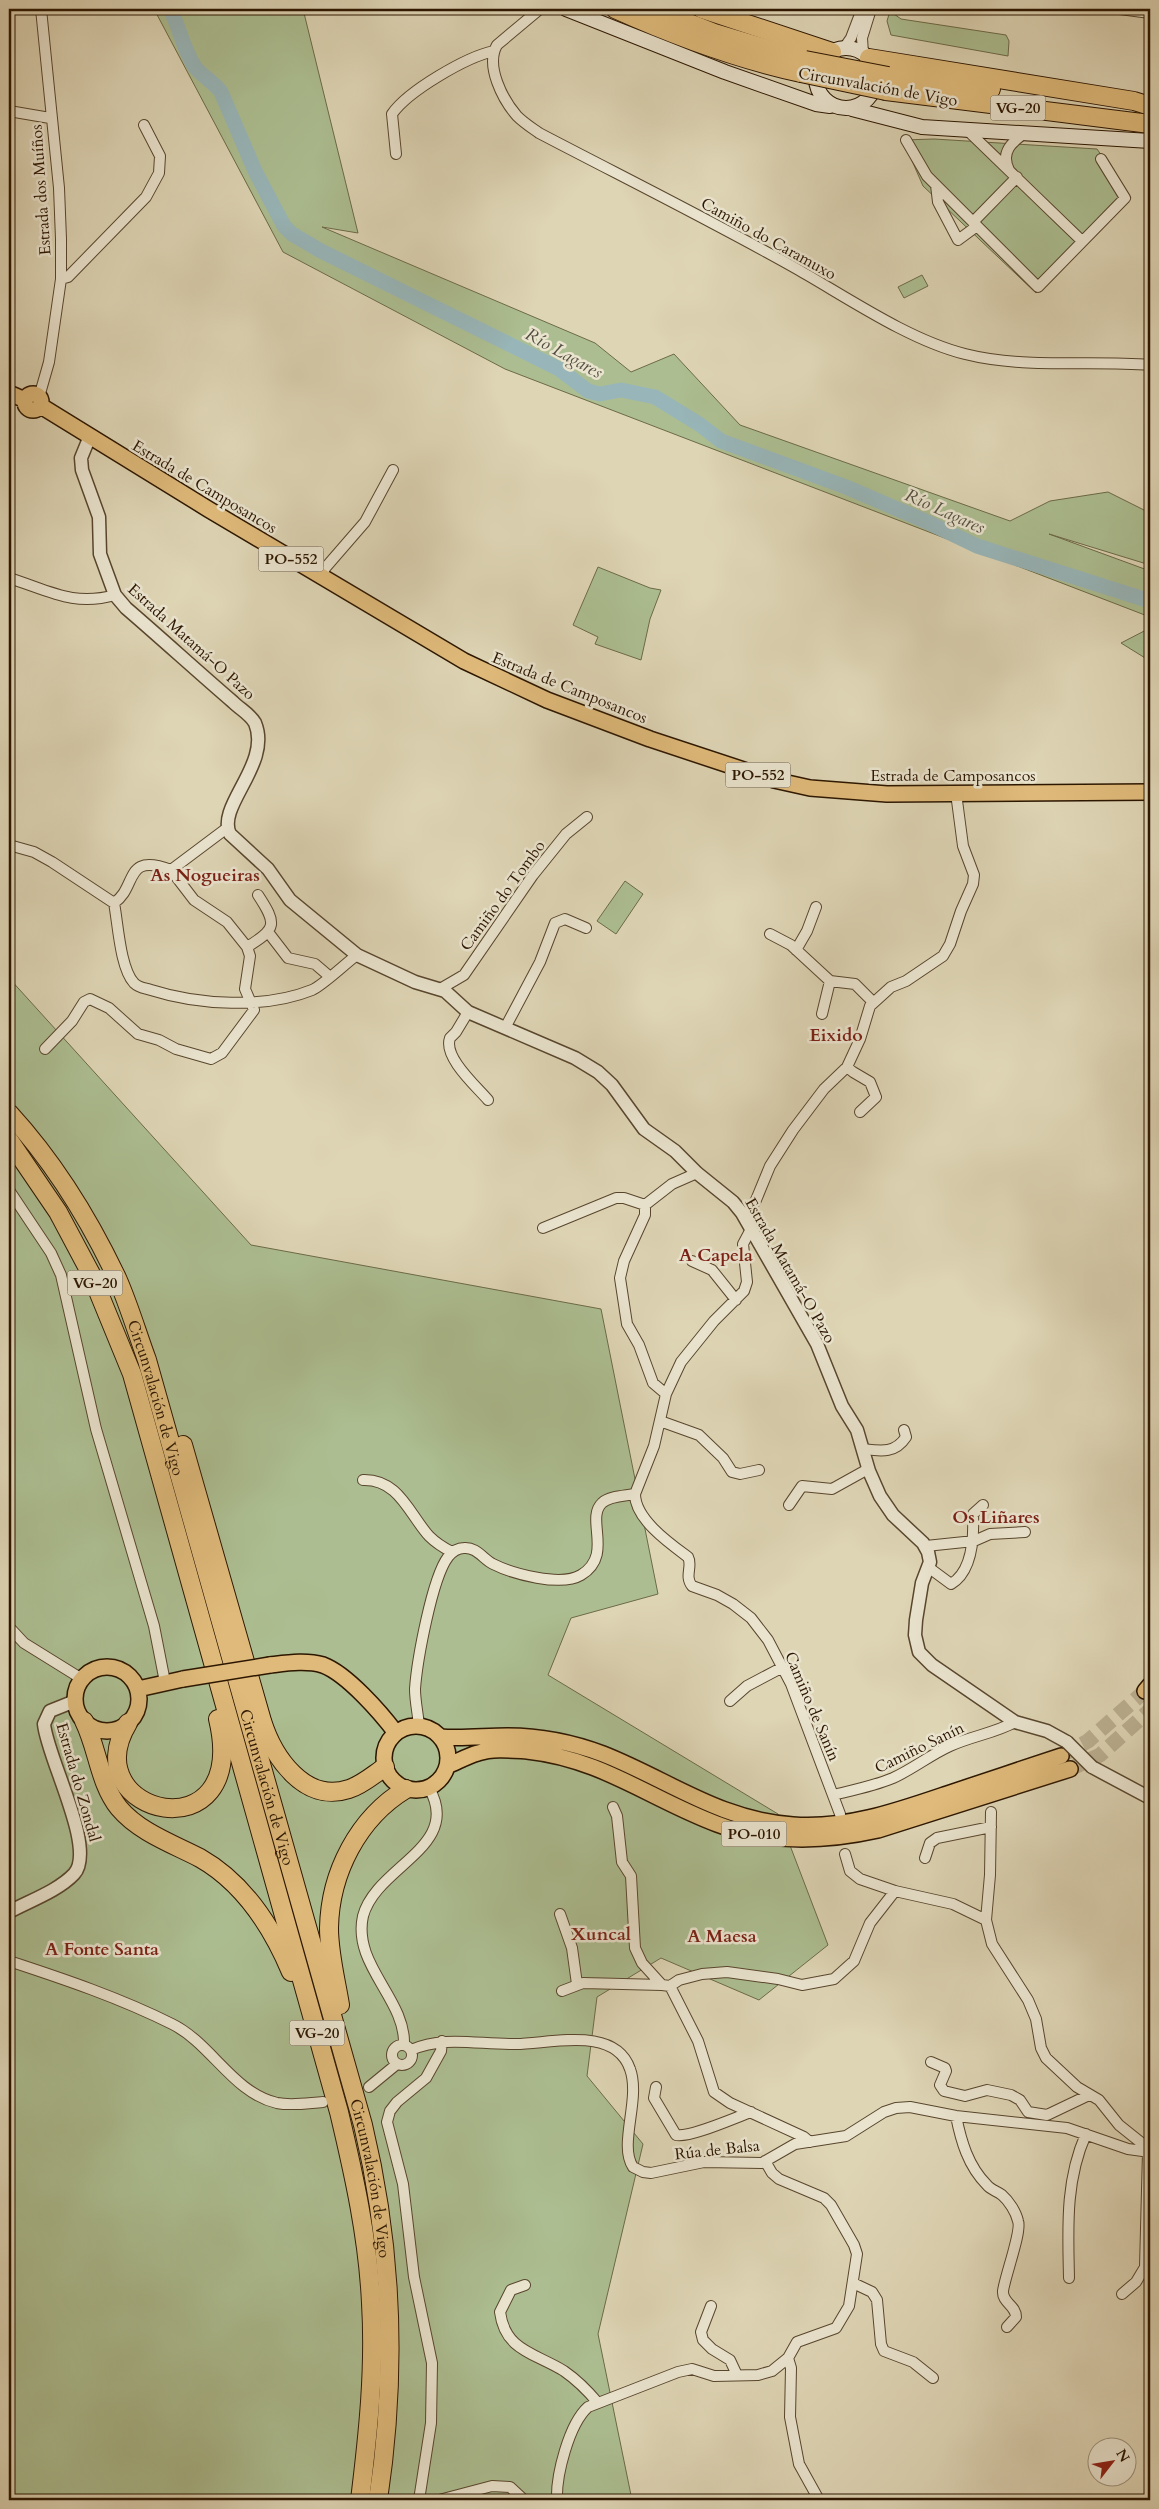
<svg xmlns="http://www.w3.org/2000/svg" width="1159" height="2509" viewBox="0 0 1159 2509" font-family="Cardo,serif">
	<rect width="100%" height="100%" fill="#ded5b5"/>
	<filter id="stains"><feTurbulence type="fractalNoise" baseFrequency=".004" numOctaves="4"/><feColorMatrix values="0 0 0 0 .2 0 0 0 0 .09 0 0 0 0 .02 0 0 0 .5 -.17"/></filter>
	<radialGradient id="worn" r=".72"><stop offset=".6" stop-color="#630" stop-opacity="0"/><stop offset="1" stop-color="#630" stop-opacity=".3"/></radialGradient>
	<path fill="#acbe91" stroke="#6c6a48" d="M 154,9 L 303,9 L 358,233 L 322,227 L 595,343 L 631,372 L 674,354 L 740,425 L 1010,521 L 1050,501 L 1108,492 L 1150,513 L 1150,565 L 1049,534 L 1150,571 L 1150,617 L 505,369 L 283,252 Z
		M 890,11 L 901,19 L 1006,35 L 1009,41 L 1008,56 L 891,35 L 887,21 Z
		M 934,139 L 1097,149 L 1131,198 L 1036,293 L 923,186 L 903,140 Z
		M 922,275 L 928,286 L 904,298 L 898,287 Z
		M 598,567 L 650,588 L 661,590 L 650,619 L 641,660 L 595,644 L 598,637 L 573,625 Z
		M 1150,628 L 1150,661 L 1121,643 Z
		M 625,881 L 643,894 L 616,934 L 597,921 Z
		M 9,978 L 251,1245 L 601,1309 L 658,1594 L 571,1618 L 548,1675 L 778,1814 L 828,1945 L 759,2000 L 661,1958 L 597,1997 L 587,2076 L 643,2144 L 598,2334 L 632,2500 L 9,2500 Z"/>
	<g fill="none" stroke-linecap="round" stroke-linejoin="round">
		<path stroke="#98b6b9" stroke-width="15" d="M 170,9 C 180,28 183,49 195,67 C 202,76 214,82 221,92 L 255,171 L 284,226 L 292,234 L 321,251 L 559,369 L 588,391 L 600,394 L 621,390 L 655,397 L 699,424 L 721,441 L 846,487 L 925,521 L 977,546 L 1150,601"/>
		<path stroke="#baaf91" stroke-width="15" stroke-dasharray="15 8" stroke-linecap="butt" d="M 1062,1755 L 1088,1741 L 1145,1691
			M 1070,1769 L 1100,1755 L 1150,1710"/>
		<defs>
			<path id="minor" d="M 540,9 L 497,45 C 485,66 503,100 517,116 C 524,123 532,128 539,133 C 625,178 712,221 797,269 C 848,298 909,340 965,354 C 1024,369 1090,360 1150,365
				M 1120,9 L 1150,13
				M 844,48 L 851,38 L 862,9
				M 863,53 L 862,38 L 871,9
				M 9,111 L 50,118
				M 966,129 L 1082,241
				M 906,140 L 927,176 L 1038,287 L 1125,198 L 1101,159
				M 396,154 L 392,114 C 408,91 466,57 494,51
				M 1009,170 C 1000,152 1012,142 1026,132
				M 936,185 L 938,202 L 958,240 L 977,226
				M 973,222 L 1017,177
				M 61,279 L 68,277 L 146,197 L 159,173 L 160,156 L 144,125
				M 39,397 L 49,362 L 61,279 L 61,239 L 59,188 L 41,9
				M 320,576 L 326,567 L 365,522 L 393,470
				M 9,578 C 48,590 73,607 115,595
				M 9,845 L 34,852 L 52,862 L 114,903
				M 114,903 C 118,923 120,968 134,983 C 139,988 145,988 151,990 C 198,1005 265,1009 312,990 C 322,986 346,963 357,955
				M 114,903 C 138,887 123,852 171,870 L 227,828
				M 268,932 L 288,958 L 315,964 L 329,976
				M 770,934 L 791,945 L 830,981 L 855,984 L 873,1002
				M 247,947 C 277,929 277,924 258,895
				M 796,950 L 807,931 L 816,907
				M 440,989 L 464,975 L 533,875 L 566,834 L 587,817
				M 468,1012 L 456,1032 L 450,1038 C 443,1057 476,1086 488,1100
				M 822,1014 L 830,981
				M 505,1028 L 540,962 L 555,923 L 565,919 L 586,928
				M 45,1049 L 72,1021 L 84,1002 L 90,999 L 109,1008 L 138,1034 L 159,1040 L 176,1049 L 211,1059 L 222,1053 L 254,1010 L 245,989 L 250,956 L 247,947 L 227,922 L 194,900 L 171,870
				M 847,1067 L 853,1072 L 870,1082 L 876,1097 L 860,1112
				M 9,1190 L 51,1253 L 61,1275 L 96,1429 L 154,1626 L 165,1682
				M 645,1205 L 645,1215 L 624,1261 L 620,1278 L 627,1324 L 639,1345 L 653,1383 L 666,1394
				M 745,1218 L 756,1200 L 770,1166 L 793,1130 L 824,1089 L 847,1067 L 860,1039 L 870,1006 L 891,987 L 906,981 L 943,956 L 950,944 L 961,911 L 973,884 L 974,875 L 963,846 L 956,793
				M 543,1228 L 616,1198 L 624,1198 L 645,1205 L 672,1184 L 697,1173
				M 751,1229 L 743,1244 L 747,1282 L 744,1291 L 714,1321 L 681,1362 L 666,1394 L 654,1446 L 635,1494 C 635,1519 669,1543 688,1557 C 693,1566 684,1576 692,1586 L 717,1595 L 733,1604 L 751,1618 L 768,1640 L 791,1684 L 840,1814
				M 692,1261 L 712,1270 L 736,1300
				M 660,1421 L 699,1435 L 723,1458 L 732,1472 L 740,1474 L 759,1470
				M 863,1449 C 880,1451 895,1454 906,1437 L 904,1430
				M 363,1480 C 399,1479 409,1514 429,1536 C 436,1543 444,1548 452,1552
				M 789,1505 L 802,1486 L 832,1489 L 868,1469
				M 926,1546 L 974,1541 L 990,1534 L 1025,1532
				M 928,1567 L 951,1584 C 973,1571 974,1536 973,1514 L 983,1505
				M 9,1627 L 24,1643 L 82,1679
				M 730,1701 L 747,1686 L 783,1667
				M 419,1726 C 418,1714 415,1701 415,1689 C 417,1661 432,1578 448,1557 C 452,1552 458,1548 464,1548 C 477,1547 483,1559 493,1564 C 513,1574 561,1587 581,1575 C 614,1555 585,1519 602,1503 C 609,1496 625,1496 635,1494
				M 833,1795 C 854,1790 874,1786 893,1778 C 913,1769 930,1755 950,1746 C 972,1736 995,1733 1015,1722
				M 613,1807 L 617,1816 L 622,1862 L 631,1876 L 635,1948 L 642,1963 L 662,1985 L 670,1986 L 679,1980 L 702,1974 L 727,1972 L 778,1979 L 802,1985 L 834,1979 L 854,1961 L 870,1923 L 895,1891
				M 991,1812 L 990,1875 L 986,1920 L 992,1944 L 1028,2000 L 1036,2019 L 1041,2048 L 1046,2058 L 1077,2087 L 1099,2100 L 1119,2125 L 1144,2145 L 1148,2152
				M 845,1854 L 850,1871 L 860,1879 L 895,1891 L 953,1904 L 986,1920
				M 925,1858 L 930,1843 L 937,1838 L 991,1827
				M 560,1914 L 572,1948 L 577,1984
				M 9,1961 C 64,1979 120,1998 172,2024 C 211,2043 233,2093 277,2103 C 292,2106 308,2103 323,2102
				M 670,1986 L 698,2041 L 714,2092 L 730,2103 L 804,2137 L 810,2142
				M 562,1991 L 583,1983 L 662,1985
				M392 2055a10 10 0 1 1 20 0a10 10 0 1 1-20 0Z
				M 404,2045 C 406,1999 352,1965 363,1916 C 376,1866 463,1847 429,1788
				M 411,2050 C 444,2035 480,2045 516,2044 C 549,2044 615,2025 630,2069 C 641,2099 618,2145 633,2167 L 643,2172 L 651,2173 L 704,2162 L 762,2163 L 795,2144 L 846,2136 L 884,2112 L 896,2108 L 910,2107 L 956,2116 L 1067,2128 L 1128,2149 L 1150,2152
				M 931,2062 L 945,2068 L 946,2071 L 940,2085 L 944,2091 L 965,2096 L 987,2090 L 1011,2095 L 1020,2100 L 1028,2112 L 1047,2115 L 1089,2095
				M 369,2087 L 397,2064
				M 656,2087 L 654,2098 L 676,2135 C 690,2138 734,2118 751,2112
				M 956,2116 C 961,2141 968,2166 987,2185 C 991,2190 997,2191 1002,2195 C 1009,2201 1016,2212 1018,2221 C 1022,2231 1005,2276 1003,2291 C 1002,2303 1016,2305 1016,2317 L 1007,2327
				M 1069,2278 C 1068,2229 1065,2181 1086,2134
				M 853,2283 L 872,2292 L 877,2300 L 881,2344 L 884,2351 L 913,2362 L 933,2378
				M 525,2285 L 511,2290 L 500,2312 C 505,2351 535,2353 564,2371 C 577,2380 588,2391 598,2403
				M 1122,2294 L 1136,2282 L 1145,2267 L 1148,2152
				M 711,2306 L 701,2332 L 703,2340 L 712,2349 L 730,2360 L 737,2375
				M 788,2358 L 791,2368 L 790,2417 L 799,2464 L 819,2500
				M 419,2500 L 431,2423 L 432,2363 L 414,2277 L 403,2184 L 387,2122 L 390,2111 L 397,2102 L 426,2078 L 441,2051 L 442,2041
				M 439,2500 L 492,2486 L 510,2487 L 524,2500
				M 557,2500 C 556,2475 569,2424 588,2407 L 678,2372 L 692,2369 L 714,2376 L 758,2375 L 772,2371 L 788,2358 L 797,2342 L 836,2328 L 849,2306 L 857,2254 L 854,2245 L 831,2205 L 824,2198 L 779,2179 L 772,2173 L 765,2161"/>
			<path id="tertiary" d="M 90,436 L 81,458 L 82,470 L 99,517 L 100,554 L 115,595 L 126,608 C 162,639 197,671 233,702 C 240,709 250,714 255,723 C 272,764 216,806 230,834 L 268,869 L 290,900 L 357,955 L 415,982 L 445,991 L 468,1012 L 575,1058 L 598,1072 L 612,1085 L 644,1129 L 675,1151 L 697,1173 L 733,1202 L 742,1213 L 817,1344 L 842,1406 L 857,1430 L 869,1471 L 880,1496 L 893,1515 L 923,1543 L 928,1552 L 930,1562 L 922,1583 L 916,1620 L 915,1635 L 919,1652 L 932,1665 L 1015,1722 L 1047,1731 L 1067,1742
				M 1092,1767 L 1150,1798
				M 9,1912 C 29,1901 58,1891 74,1874 C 97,1849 47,1758 44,1724 L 50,1711 L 75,1701"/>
			<path id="secondary" d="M 566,9 L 725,72 L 816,104 L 830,106
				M816 78a30 30 0 1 1 60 0a30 30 0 1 1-60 0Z
				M 852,109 L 922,127 L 1150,141"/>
			<path id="primary" d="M 9,393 L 25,400
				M25 402a8 8 0 1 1 16 0a8 8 0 1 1-16 0Z
				M 41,406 L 208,509 L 464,661 L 547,700 L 650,739 L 774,780 L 810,788 L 887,794 L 1150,792
				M 270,1665 C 287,1663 306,1660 323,1665 C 347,1674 381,1713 396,1733
				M75 1699a32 32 0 1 1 64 0a32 32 0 1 1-64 0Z
				M 138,1689 L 183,1679
				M 1145,1691 L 1150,1685
				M384 1758a32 32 0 1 1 64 0a32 32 0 1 1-64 0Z
				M 440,1737 C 462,1739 485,1736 507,1736 C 539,1736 574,1743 603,1754 C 669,1780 719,1820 793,1825 C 846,1829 897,1811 947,1794 C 985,1781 1023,1769 1061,1756
				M 447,1766 C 457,1762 467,1756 478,1753 C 493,1748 511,1750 527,1751 C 602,1759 650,1799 717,1824 C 769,1844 824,1842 878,1830 L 1070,1769"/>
			<g id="motorway">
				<path d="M 615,9 C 675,36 736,59 801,73"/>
				<path d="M 653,9 L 714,33 L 805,60"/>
				<path d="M 702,9 L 832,52"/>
				<path d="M 869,58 L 1134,101 L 1150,106"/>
				<path d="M 888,76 L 991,89"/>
				<path d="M 886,91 L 1150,124"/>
				<path id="s1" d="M 9,1113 C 53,1161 89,1219 117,1278 C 129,1305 137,1333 147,1360 L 363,2125 C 393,2249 397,2374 378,2500"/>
				<path d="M 9,1140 L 58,1212 L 91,1274 L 132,1374 L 339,2112 C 354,2175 368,2238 371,2303 C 375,2369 368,2435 360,2500"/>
				<path d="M 183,1445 L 262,1721 C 273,1756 304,1804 349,1789 C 362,1785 373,1775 385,1767"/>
				<path d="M 84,1721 C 98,1749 99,1783 119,1808 C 139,1832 173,1844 200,1858 C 244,1883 272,1927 291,1972"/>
				<path d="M 128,1723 C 72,1816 251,1857 218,1719"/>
				<path d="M 340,2005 C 336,1980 329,1954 329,1928 C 330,1873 358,1818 406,1789"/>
			</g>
		</defs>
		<use href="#minor" stroke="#58462d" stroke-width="12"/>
		<use href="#tertiary" stroke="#58462d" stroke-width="15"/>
		<use href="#secondary" stroke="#2c1600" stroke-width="16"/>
		<use href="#primary" stroke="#2c1600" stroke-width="18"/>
		<use href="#motorway" stroke="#2c1600" stroke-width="20"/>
		<use href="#minor" stroke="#eae4cf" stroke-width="10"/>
		<use href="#tertiary" stroke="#eae4cf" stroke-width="12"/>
		<use href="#secondary" stroke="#eae4cf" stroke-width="14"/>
		<use href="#primary" stroke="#dfba7a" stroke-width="15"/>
		<use href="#motorway" stroke="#dfba7a" stroke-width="18"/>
		<defs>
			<path id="tertiary-bridge" d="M 1067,1742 L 1092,1767"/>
			<path id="primary-bridge" d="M 183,1679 L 270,1665"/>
			<path id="motorway-bridge" d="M 805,60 L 888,76
				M 801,73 L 886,91"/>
		</defs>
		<use href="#tertiary-bridge" stroke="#58462d" stroke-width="15" stroke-linecap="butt"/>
		<use href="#primary-bridge" stroke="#2c1600" stroke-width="18" stroke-linecap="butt"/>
		<use href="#motorway-bridge" stroke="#2c1600" stroke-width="20" stroke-linecap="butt"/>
		<use href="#tertiary-bridge" stroke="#eae4cf" stroke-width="12"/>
		<use href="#primary-bridge" stroke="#dfba7a" stroke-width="15"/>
		<use href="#motorway-bridge" stroke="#dfba7a" stroke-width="18"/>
	</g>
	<g text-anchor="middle" stroke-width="5" stroke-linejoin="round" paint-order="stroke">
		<g fill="#eae4cf" stroke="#65543e" stroke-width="1">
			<rect x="990.5" y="95.5" width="55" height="25" rx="4"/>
			<rect x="258.5" y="546.5" width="65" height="25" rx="4"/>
			<rect x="725.5" y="762.5" width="65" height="25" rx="4"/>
			<rect x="67.5" y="1270.5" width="55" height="25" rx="4"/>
			<rect x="721.5" y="1821.5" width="65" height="25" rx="4"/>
			<rect x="289.5" y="2020.5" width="55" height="25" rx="4"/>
		</g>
		<g font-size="15" font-weight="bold" fill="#2c1600">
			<text x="1018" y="113">VG-20</text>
			<text x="291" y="564">PO-552</text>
			<text x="758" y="780">PO-552</text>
			<text x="95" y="1288">VG-20</text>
			<text x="754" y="1839">PO-010</text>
			<text x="317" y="2038">VG-20</text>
		</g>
		<g font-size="16" fill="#2c1600" stroke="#eae4cf">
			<text transform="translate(878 86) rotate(10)" y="6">Circunvalación de Vigo</text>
			<text transform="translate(40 190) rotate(-94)" y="6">Estrada dos Muíños</text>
			<text transform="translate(769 238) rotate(29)" y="6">Camiño do Caramuxo</text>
			<text transform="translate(205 486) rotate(31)" y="6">Estrada de Camposancos</text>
			<text transform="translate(192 641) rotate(42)" y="6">Estrada Matamá-O Pazo</text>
			<text transform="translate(570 687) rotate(22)" y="6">Estrada de Camposancos</text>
			<text x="953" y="781">Estrada de Camposancos</text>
			<text transform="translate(502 895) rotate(-54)" y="6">Camiño do Tombo</text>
			<text transform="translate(791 1270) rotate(60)" y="6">Estrada Matamá-O Pazo</text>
			<text dy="6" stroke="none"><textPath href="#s1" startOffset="324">Circunvalación de Vigo</textPath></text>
			<text transform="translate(813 1706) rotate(67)" y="6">Camiño de Sanín</text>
			<text transform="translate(919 1747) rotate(-26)" y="6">Camiño Sanín</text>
			<text transform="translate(79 1782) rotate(74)" y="6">Estrada do Zondal</text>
			<text dy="6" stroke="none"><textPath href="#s1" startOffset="729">Circunvalación de Vigo</textPath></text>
			<text transform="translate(717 2149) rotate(-6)" y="6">Rúa de Balsa</text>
			<text dy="6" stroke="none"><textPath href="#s1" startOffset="1134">Circunvalación de Vigo</textPath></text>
		</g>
		<g font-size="18" font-style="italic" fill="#524e41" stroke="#eae4cf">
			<text transform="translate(564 353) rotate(29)" y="6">Río Lagares</text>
			<text transform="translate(945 511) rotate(24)" y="6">Río Lagares</text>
		</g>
		<g font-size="18" font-weight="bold" fill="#7a1f14" stroke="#eae4cf">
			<text x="205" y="881">As Nogueiras</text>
			<text x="836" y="1041">Eixido</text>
			<text x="716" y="1261">A Capela</text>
			<text x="996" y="1523">Os Liñares</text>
			<text x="601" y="1940">Xuncal</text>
			<text x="722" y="1942">A Maesa</text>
			<text x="102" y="1955">A Fonte Santa</text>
		</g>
	</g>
	<rect width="1159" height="2509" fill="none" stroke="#ded5b5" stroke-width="30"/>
	<rect x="10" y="10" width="1139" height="2489" fill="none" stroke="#2c1600" stroke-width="2.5"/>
	<rect x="15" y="15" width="1129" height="2479" fill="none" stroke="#2c1600"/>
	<g transform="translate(1112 2462) rotate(59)"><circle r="24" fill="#eae4cf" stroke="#9e927c"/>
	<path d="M0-4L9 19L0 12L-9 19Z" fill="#8f2418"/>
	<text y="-8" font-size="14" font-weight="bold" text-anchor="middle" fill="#2c1600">N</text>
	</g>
	<rect width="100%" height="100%" filter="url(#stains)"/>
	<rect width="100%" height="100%" fill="url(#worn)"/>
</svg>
